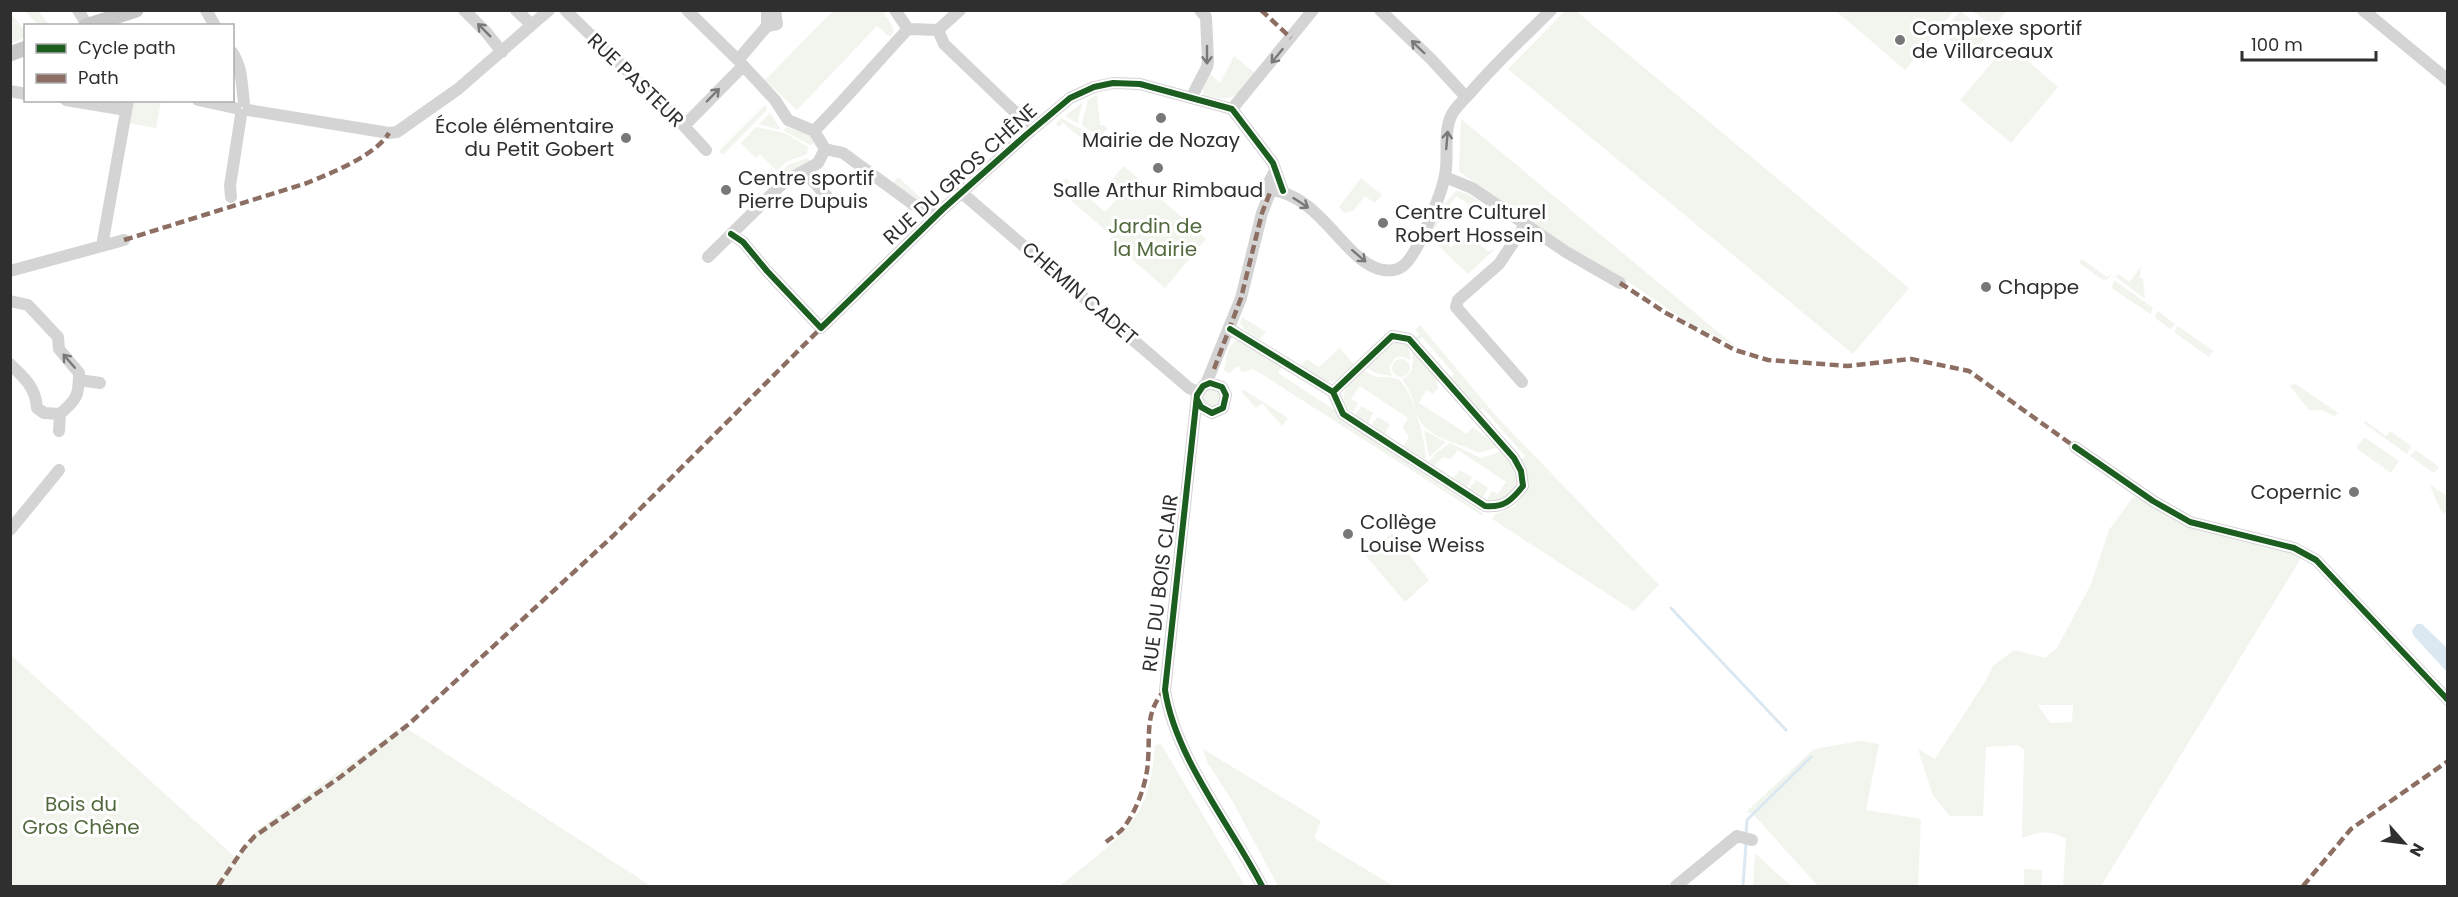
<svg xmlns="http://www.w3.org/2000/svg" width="2458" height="897" viewBox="0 0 2458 897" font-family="Poppins,sans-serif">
	<rect width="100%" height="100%" fill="#fff"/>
	<path fill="#f1f5ed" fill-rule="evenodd" d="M 25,11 L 38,11 L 50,25 L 38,25 Z
		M 833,11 L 884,11 L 885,17 L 888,18 L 894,31 L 890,37 L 877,26 L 797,110 L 765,80 Z
		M 1565,11 L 1576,11 L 1909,288 L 1853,354 L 1508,69 Z
		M 1836,11 L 1954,11 L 1905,70 Z
		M 1960,11 L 1990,33 L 1965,62 L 1951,49 L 1955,44 L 1941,33 Z
		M 1972,11 L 2006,10 L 2006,11 L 1994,27 Z
		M 11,13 L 25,31 L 25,38 L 11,43 Z
		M 2008,44 L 2058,87 L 2011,143 L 1960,100 Z
		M 1234,56 L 1256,74 C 1235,96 1236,103 1205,95 L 1202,88 L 1210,74 L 1220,83 Z
		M 1097,95 L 1100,125 L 1105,125 L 1107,129 L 1100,136 L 1082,126 C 1082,116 1088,109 1087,100 Z
		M 131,101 L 161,101 L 156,128 L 127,123 Z
		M 1083,102 L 1078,119 L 1079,124 L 1065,116 Z
		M 765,105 L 767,110 L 723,155 L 719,151 Z
		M 770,113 L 780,128 L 780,130 L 759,124 Z
		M 1061,118 L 1096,137 L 1100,141 L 1093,148 L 1063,123 L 1059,127 L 1056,124 Z
		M 1461,119 L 1735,346 L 1686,321 L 1624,279 L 1538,229 L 1459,171 Z
		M 756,127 L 785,133 L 808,147 L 807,154 L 786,162 L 777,171 L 760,154 L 756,158 L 741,143 Z
		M 786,127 L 807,134 L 816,142 L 810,145 L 784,131 Z
		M 807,158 L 812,163 L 783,178 L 779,173 L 788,165 Z
		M 1124,166 L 1206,239 L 1165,288 L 1110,240 L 1112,236 L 1057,188 L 1066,178 L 1105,212 L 1121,195 L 1108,184 Z
		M 898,177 L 925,202 L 918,201 L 892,184 Z
		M 1361,178 L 1382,195 L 1374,203 L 1365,196 L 1353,211 L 1344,213 L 1339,207 Z
		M 1456,191 L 1468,194 L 1479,201 L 1474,208 L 1456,196 L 1431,234 L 1450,247 L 1467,237 L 1472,230 L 1481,236 L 1481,246 L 1488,251 L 1494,250 L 1468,274 L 1429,237 L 1439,210 Z
		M 2082,259 L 2107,277 L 2112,274 L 2108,279 L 2103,280 L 2079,263 Z
		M 2141,266 L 2140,278 L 2143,279 L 2145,299 L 2116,277 L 2118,274 L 2130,282 Z
		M 2114,280 L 2153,308 L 2150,314 L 2112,288 Z
		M 2158,311 L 2175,324 L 2170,329 L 2154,317 Z
		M 1242,317 L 1266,332 L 1259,339 L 1247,332 L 1240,323 Z
		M 1420,325 L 1497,417 L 1659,585 L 1634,611 L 1492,519 L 1495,514 L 1514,507 L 1527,489 L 1520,461 L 1525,456 L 1483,408 L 1478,412 L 1450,380 L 1454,374 L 1422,337 L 1416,342 L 1415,338 L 1419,334 L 1415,330 Z
		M 2178,326 L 2213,351 L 2209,357 L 2174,332 Z
		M 1238,340 L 1282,366 L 1278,373 L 1379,439 L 1377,443 L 1484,514 L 1483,516 L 1260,373 L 1253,369 L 1242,372 L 1238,366 L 1229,373 L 1224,370 C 1227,359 1226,344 1238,340 Z
		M 1396,342 L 1407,345 L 1411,358 L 1410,360 L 1401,356 L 1395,358 L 1389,368 L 1392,376 L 1375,373 L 1366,367 L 1388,345 Z
		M 1411,346 L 1439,379 L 1436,384 L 1439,387 L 1433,394 L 1426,390 L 1419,403 L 1467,434 L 1473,427 L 1498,447 L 1479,453 C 1460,443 1428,439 1418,417 C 1412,402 1413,394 1402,379 C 1415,374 1414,358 1411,346 Z
		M 1340,348 L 1355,366 C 1330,389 1327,385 1301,365 L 1307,359 L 1319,367 Z
		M1392 368a9 9 0 1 1 18 0a9 9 0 1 1-18 0Z
		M 1362,368 C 1376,382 1383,374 1397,379 C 1411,383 1427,446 1426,460 L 1404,446 L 1409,437 L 1403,427 L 1408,418 L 1360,386 L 1351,399 L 1358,403 L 1353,413 C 1333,396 1350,383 1362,368 Z
		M 2296,384 L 2338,413 L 2335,416 L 2321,410 L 2309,410 L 2289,385 Z
		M1202 398a9 9 0 1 1 18 0a9 9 0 1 1-18 0Z
		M 1244,390 L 1288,418 L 1282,426 L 1262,403 L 1256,408 L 1241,391 Z
		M 1362,406 L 1373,413 L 1368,423 L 1355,414 Z
		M 1378,417 L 1390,424 L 1385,434 L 1371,425 Z
		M 2365,421 L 2386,436 L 2390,431 L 2411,446 L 2407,454 L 2364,423 Z
		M 1424,430 L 1446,442 L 1429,457 Z
		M 2364,437 L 2399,461 L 2391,473 L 2356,448 Z
		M 1450,443 L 1481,458 L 1500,452 L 1514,466 L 1519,489 L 1496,503 L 1486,500 L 1492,491 L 1498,494 L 1506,482 L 1458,450 L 1451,459 L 1443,457 L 1434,466 L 1429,462 L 1437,452 Z
		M 2416,450 L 2439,467 L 2434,473 L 2410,456 Z
		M 1460,470 L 1472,477 L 1467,487 L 1453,478 Z
		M 1476,480 L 1488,488 L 1483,497 L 1469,489 Z
		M 2429,484 L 2447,496 L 2447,515 L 2441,511 Z
		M 2134,496 L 2164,514 L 2303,555 L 2101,886 L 2063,886 L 2066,839 C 2049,830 2040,831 2022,838 L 2024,750 L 2018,745 L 1986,747 L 1983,816 L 1950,816 L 1933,796 L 1918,749 L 1935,759 L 1985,682 L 1993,666 L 2014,650 L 2045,658 L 2057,648 L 2091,584 L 2109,530 ZM 2038,705 L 2073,705 L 2072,722 L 2050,723 Z
		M 1392,533 L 1429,580 L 1405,602 L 1365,555 Z
		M 11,655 L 236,858 L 257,830 L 403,726 L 651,886 L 11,886 Z
		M 1860,741 L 1879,744 L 1866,810 L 1921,819 L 1918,886 L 1818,886 L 1753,814 L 1746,812 L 1814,749 Z
		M 1161,744 L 1245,886 L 1059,886 C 1086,865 1127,836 1142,805 C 1151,787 1153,765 1155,745 Z
		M 1203,749 L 1321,821 L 1314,838 L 1393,886 L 1278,886 L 1233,802 L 1207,762 Z
		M 1755,853 L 1791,886 L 1753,886 Z
		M 2024,869 L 2042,870 L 2041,886 L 2024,886 Z"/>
	<path fill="#dbe8f1" d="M 2417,624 L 2422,624 L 2447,648 L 2447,672 L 2413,635 L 2412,630 Z"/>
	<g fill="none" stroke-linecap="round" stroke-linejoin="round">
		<path stroke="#dbe8f1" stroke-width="3" d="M 1671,608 L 1786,730
			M 1746,834 L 1747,820 L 1811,757
			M 1743,886 L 1746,843"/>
		<path stroke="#d4d4d4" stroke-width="12" d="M 78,10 L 87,25
			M 206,10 L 215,26
			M 464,10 L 486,32 L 502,52
			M 516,10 L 532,25
			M 565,10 L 684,126 L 706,150
			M 687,10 L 738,60 L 775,100 L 788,120 L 814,131 L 825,149
			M 895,10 L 908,29 L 938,30 L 944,44 L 1017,114 L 1035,126
			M 1380,10 L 1431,59 L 1466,97
			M 2363,10 L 2448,80
			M 767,26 L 777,24 L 775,10
			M 938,30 L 960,10
			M 232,52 C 243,69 241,83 244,102
			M 738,60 L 767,26 L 767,10
			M 10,91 L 26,94
			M 1191,98 L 1207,67 L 1208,62 L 1206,17 L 1200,10
			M 66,100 L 126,110
			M 198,100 L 235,108
			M 1232,109 L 1313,10
			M 248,110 L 389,133 L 397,132 L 458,89 L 549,10
			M 684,126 L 743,66
			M 814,131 C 847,98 876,63 908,29
			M 825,149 L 843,153 L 914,205 L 943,209
			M 804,171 L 830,200
			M 1445,177 L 1472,188 L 1566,252 L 1620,283
			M 1271,190 C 1321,195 1346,264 1383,270 C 1390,271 1399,270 1404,265 C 1417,255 1442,193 1445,175 C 1449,156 1443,134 1451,116 C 1456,106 1464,100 1471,92 C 1496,63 1524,37 1551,10
			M 962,193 L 1189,388 L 1198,392
			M 231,197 L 230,186 L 241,115
			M 731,234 L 743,242 L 767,271 L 821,328 L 943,209 L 1026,135 L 1070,98 L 1094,87 L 1113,83 L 1140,84 L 1232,109 L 1273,163 L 1283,191
			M 102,246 L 128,100
			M 708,257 L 784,182 L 818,163 L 825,149
			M 10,271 L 124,240
			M 10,301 L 28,305 L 58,337 L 59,349 L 79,373 C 79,396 77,399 60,414 L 44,413 L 37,408 C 36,388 24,377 10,364
			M 1230,329 L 1333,392 L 1343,414 L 1485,506 C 1504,508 1512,500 1523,486 L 1521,471 L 1514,458 L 1409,339 L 1392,336 L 1333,392
			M 79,380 L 100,383
			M 1522,382 L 1456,307 L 1458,300 L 1499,264 L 1525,225
			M 1206,384 L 1241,298 L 1262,213 L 1271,190 L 1269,182 L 1275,171
			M 1197,399 L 1201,407 L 1212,413 L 1223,408 L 1226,395 L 1222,387 L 1210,383 L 1203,386 L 1197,395 L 1165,690 C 1175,757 1231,826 1262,886
			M 59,431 L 60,414
			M 2075,447 L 2153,501 L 2190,522 L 2294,548 L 2316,560 L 2448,700
			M 10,530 L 59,470
			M 1676,886 L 1737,836 L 1752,840"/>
		<path stroke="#c7c7c7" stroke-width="15" d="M 86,26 L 136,10
			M 10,54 L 26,48"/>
		<path stroke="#8d6e63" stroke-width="4.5" stroke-dasharray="9 4.5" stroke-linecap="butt" d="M 1261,10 L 1291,38
			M 124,240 L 307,183 C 331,173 375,156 389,133
			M 1620,283 L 1666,313 L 1735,350 L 1768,360 L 1848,366 L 1911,359 L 1969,371 L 2075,447
			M 1214,369 L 1241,298 L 1262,213 L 1271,190
			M 1106,842 C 1112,837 1120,833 1124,827 C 1137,810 1147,782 1148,761 C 1150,733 1145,711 1165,690
			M 218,886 L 244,848 L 255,836 L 339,778 L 409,724 L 613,536 L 821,328
			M 2303,886 L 2351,829 L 2448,761"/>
		<defs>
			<path id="cycleway" d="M 731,234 L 743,242 L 767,271 L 821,328 L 943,209 L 1026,135 L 1070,98 L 1094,87 L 1113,83 L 1140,84 L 1232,109 L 1273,163 L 1283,191
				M 1230,329 L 1333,392 L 1343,414 L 1485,506 C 1504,508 1512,500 1523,486 L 1521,471 L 1514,458 L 1409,339 L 1392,336 L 1333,392
				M 1197,399 L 1201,407 L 1212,413 L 1223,408 L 1226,395 L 1222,387 L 1210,383 L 1203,386 L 1197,395 L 1165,690 C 1175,757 1231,826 1262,886
				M 2075,447 L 2153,501 L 2190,522 L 2294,548 L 2316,560 L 2448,700"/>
		</defs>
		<use href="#cycleway" stroke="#fff" stroke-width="10"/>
		<use href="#cycleway" stroke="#1b5e20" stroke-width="6"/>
	</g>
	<defs><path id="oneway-shaft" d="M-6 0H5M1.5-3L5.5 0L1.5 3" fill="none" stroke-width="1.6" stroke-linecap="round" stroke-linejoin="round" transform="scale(1.5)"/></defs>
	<g stroke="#797979">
		<use href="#oneway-shaft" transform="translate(484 30) rotate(-135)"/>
		<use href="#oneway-shaft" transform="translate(1418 47) rotate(-136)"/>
		<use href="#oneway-shaft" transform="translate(1207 55) rotate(90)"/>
		<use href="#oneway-shaft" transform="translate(1277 56) rotate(129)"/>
		<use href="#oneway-shaft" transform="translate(713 95) rotate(-46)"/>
		<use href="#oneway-shaft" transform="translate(1447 140) rotate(-85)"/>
		<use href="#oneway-shaft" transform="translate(1301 203) rotate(33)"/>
		<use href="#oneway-shaft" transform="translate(1359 256) rotate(41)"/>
		<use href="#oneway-shaft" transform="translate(69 361) rotate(-131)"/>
	</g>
	<g fill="#787878" stroke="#fff" stroke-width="2">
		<circle cx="1900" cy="40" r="6"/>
		<circle cx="1161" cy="118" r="6"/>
		<circle cx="626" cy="138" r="6"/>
		<circle cx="1158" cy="168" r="6"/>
		<circle cx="726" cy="190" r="6"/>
		<circle cx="1383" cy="223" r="6"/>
		<circle cx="1986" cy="287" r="6"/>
		<circle cx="2354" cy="492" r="6"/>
		<circle cx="1348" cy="534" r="6"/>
	</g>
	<g text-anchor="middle" stroke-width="6" stroke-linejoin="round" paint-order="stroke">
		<g font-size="20" fill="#2f2f2f" stroke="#fff" text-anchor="start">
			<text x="1912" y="35">Complexe sportif<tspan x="1912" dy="23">de Villarceaux</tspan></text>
			<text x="614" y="133" text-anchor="end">École élémentaire<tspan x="614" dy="23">du Petit Gobert</tspan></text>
			<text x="1161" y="147" text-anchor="middle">Mairie de Nozay</text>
			<text x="738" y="185">Centre sportif<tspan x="738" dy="23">Pierre Dupuis</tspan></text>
			<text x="1158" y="197" text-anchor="middle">Salle Arthur Rimbaud</text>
			<text x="1395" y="219">Centre Culturel<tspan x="1395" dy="23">Robert Hossein</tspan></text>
			<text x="1998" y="294">Chappe</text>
			<text x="2342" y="499" text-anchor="end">Copernic</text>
			<text x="1360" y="529">Collège<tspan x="1360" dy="23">Louise Weiss</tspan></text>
		</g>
		<g font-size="20" fill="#2f2f2f" stroke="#fff">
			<text transform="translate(636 80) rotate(44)" y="7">RUE PASTEUR</text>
			<text transform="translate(960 174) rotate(-42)" y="7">RUE DU GROS CHÊNE</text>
			<text transform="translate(1080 293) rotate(41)" y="7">CHEMIN CADET</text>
			<text transform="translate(1160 583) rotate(-83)" y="7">RUE DU BOIS CLAIR</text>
		</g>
		<g font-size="20" fill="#52693e" stroke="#fff">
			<text x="1155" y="233">Jardin de<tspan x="1155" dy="23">la Mairie</tspan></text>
			<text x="81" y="811">Bois du<tspan x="81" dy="23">Gros Chêne</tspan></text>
		</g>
	</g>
	<rect width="2458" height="897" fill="none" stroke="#2f2f2f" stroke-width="24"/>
	<rect x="24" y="24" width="210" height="78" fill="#ffffff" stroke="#acacac" stroke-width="1.5"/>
	<rect x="36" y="44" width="30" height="9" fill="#1b5e20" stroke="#acacac" stroke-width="1.5"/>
	<text x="78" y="54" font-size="18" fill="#2f2f2f">Cycle path</text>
	<rect x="36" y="74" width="30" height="9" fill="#8d6e63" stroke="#acacac" stroke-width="1.5"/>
	<text x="78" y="84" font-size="18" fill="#2f2f2f">Path</text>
	<g transform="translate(2404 843) rotate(118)" stroke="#ffffff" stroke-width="4.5" paint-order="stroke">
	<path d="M0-4.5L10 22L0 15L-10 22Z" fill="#2f2f2f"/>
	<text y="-9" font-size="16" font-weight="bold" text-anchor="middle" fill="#2f2f2f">N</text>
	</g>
	<path d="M2242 51v9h134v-9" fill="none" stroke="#2f2f2f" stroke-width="3"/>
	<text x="2251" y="51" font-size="18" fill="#2f2f2f" stroke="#ffffff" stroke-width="4.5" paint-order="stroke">100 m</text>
</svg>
